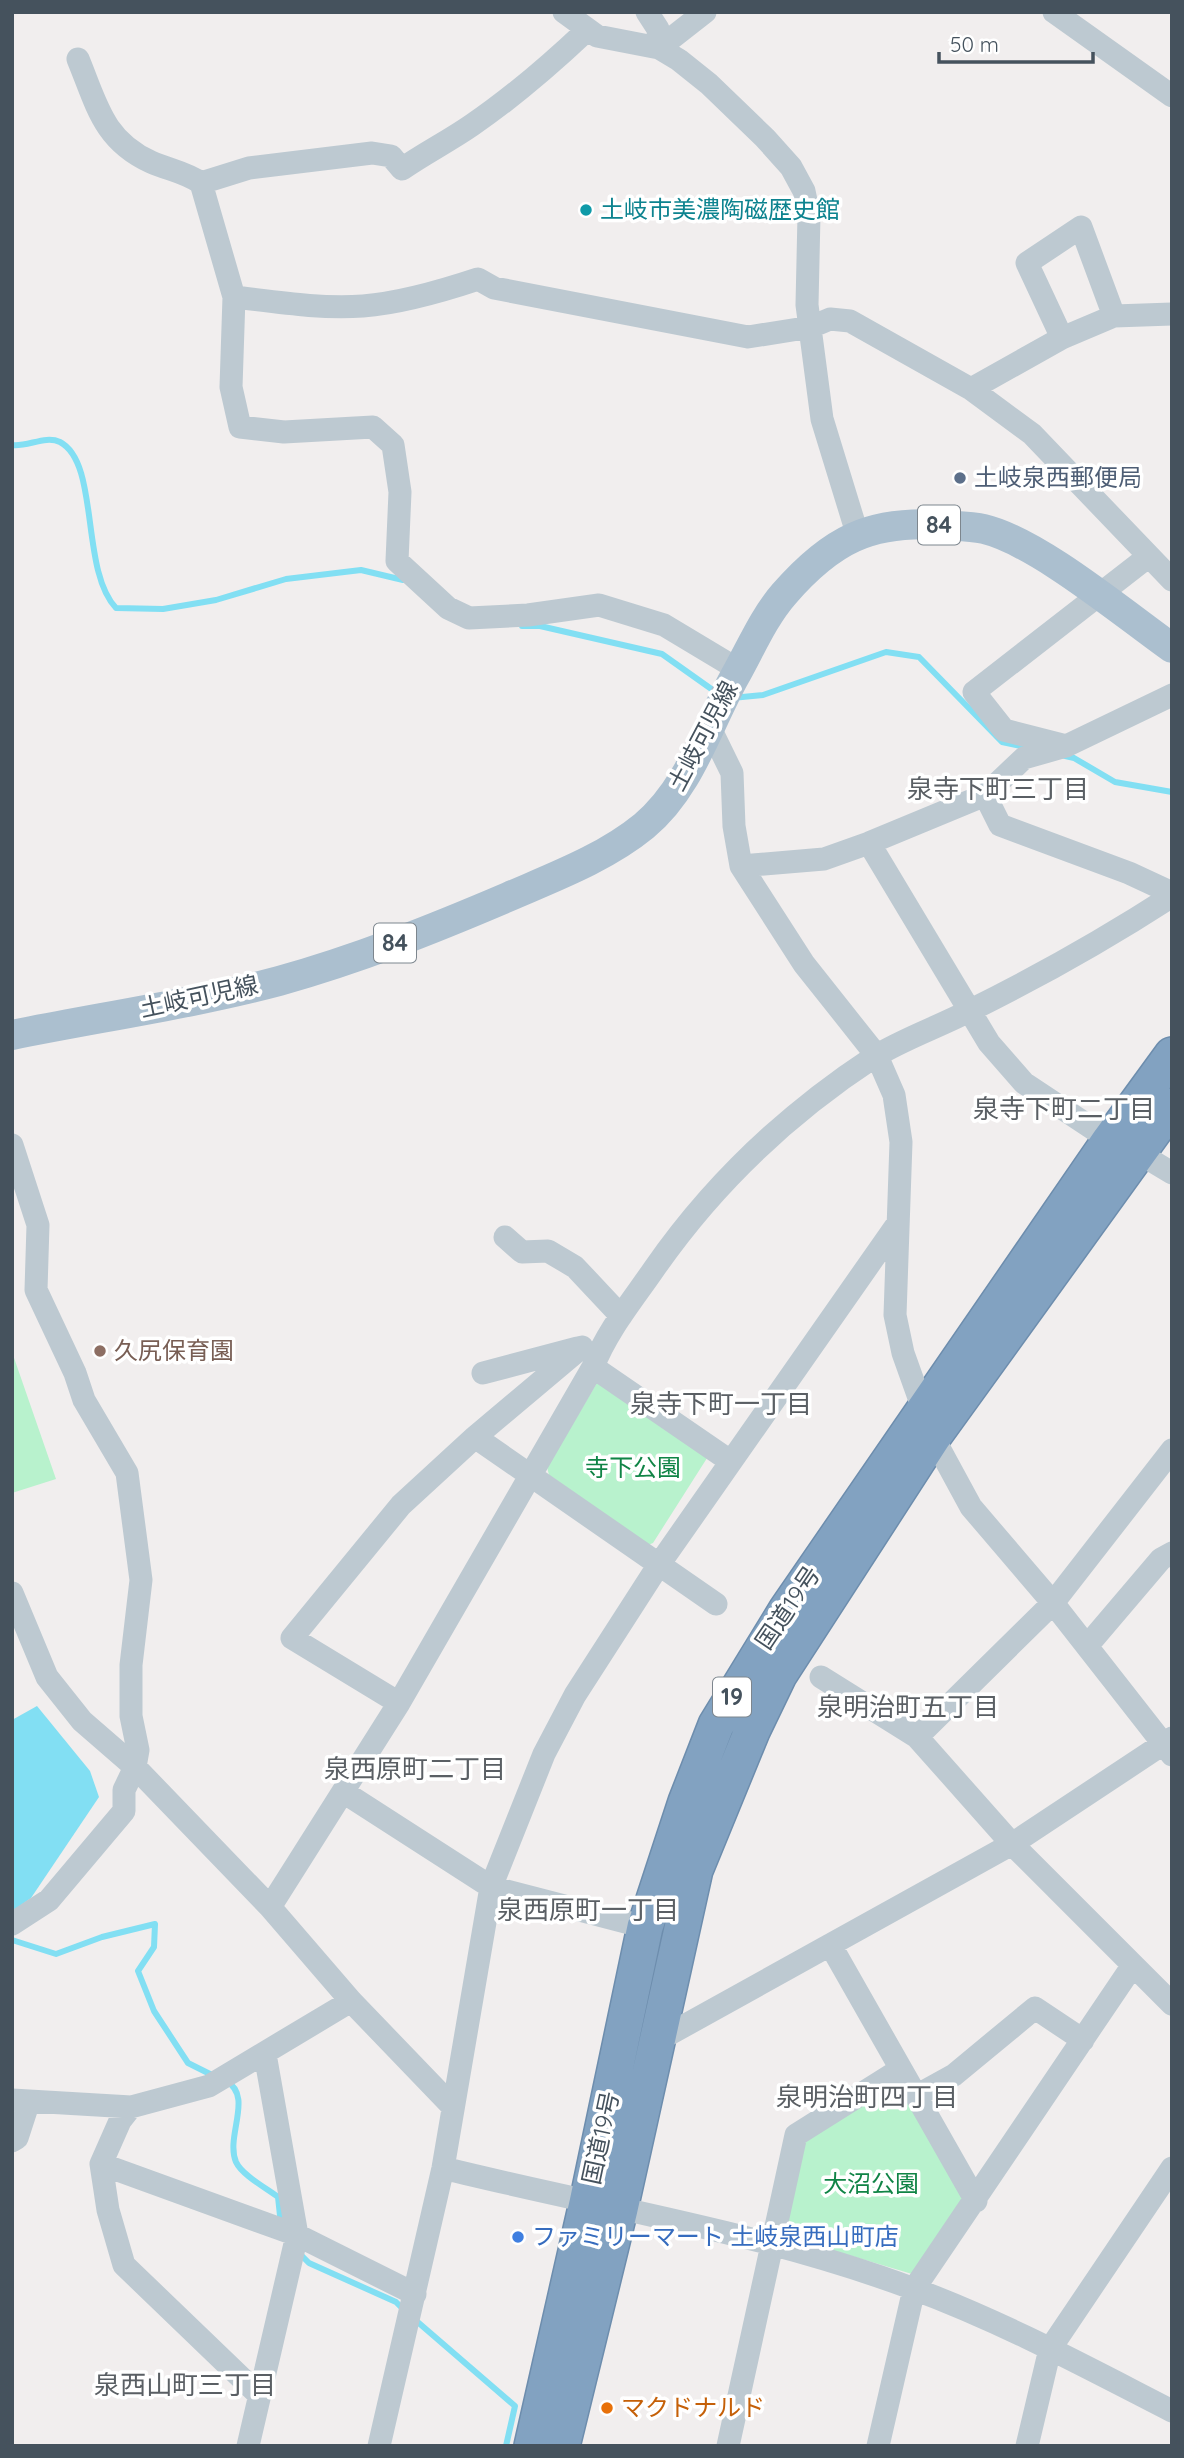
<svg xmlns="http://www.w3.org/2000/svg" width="1184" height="2458" viewBox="0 0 1184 2458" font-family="Quicksand,'Noto Sans JP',sans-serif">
	<rect width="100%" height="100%" fill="#f1eeee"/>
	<path fill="#b8f2cd" d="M 12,1352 L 56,1479 L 12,1493 Z
		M 598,1381 L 709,1455 L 653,1543 L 648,1545 L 549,1475 L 547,1467 Z
		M 896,2079 L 966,2196 L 912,2274 L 785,2236 L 803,2139 Z"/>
	<path fill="#82dff3" d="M 37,1706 L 90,1771 L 99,1797 L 31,1898 L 14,1910 L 12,1720 Z"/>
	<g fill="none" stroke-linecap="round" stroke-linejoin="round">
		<path stroke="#82dff3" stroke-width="6" d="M 12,445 C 28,447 45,435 60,442 C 100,463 80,570 116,608 L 163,609 L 216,600 L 286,579 L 361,570 L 403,580
			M 522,626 L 540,626 L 662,654 L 717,693
			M 732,698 L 763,695 L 886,652 L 919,657 L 1002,742 L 1030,748
			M 1061,755 L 1074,758 L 1115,782 L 1172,792
			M 12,1940 L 56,1954 L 102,1937 L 155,1924 L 154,1947 L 138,1971 L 154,2011 L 188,2063 L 216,2077
			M 226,2081 C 254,2096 225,2136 236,2162 C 242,2175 266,2188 278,2197 L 281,2225
			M 299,2253 L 309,2263 L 396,2302 L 405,2311
			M 413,2318 L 515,2406 L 506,2446"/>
		<defs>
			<path id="highway" d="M 532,2446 L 587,2203 L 645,1927 L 686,1802 L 716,1725 L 787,1609 L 1110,1140 L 1172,1055
				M 562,2446 L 620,2209 L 695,1870 L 752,1731 L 779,1675 L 933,1437 L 1172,1106"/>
		</defs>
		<use href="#highway" stroke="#6d8dad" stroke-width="38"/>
		<path stroke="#bdc9d1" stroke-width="23" d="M 564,12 L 597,36 L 659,48 L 679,60 L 709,84 L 765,138 L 791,167 L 804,191 L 809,215 L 807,305 L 822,419 L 857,533
			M 647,12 L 658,29 L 659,48
			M 1054,12 L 1172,96
			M 659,48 L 705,12
			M 78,59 C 97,105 103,140 151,162 C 169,170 185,172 201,183 L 234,297 L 231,387 L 240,427 L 284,432 L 373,427 L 393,445 L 400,492 L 397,561 L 448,608 L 469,618 L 528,615 L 599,605 L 664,625 L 739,670
			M 201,183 L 249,168 L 372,153 L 391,156 L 402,169 C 425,153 449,141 472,125 C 513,97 550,65 586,31
			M 234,297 C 277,302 319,309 363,306 C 401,303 442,291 478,279 L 494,288 L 748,337 L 811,327 L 830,319 L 850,321 L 971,389 L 1032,434 L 1172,580
			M 1062,338 L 1027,263 L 1081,227 L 1114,316
			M 971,389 L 1062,338 L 1114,316 L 1172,314
			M 710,728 L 732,773 L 734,826 L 741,866 L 804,964 L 877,1056 L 894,1095 L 901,1142 L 895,1315 L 903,1353 L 933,1437 L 971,1507 L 1053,1603 L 1172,1755
			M 1066,746 L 1004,730 L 974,692 L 1149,556
			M 985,795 L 1000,825 L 1129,873 L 1172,893
			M 869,843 L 989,1043 L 1024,1083 L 1110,1140
			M 741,866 L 824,859 L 869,843 L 985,795 L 1024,758 L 1066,746 L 1172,695
			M 12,1145 L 38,1225 L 36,1290 L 75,1373 L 84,1400 L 127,1473 L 141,1580 L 131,1665 L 131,1716 L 138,1750 L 135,1767 L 124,1790 L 124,1811 L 49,1900 L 12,1924
			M 1137,1152 L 1172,1173
			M 505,1237 L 522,1252 L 548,1251 L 575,1267 L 621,1316
			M 593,1367 L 730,1461
			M 483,1373 L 577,1348
			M 475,1437 L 716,1604
			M 12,1593 L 47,1677 L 82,1721 L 135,1767 L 270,1907 L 351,2001 L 452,2106
			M 1087,1646 L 1161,1559 L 1172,1553
			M 821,1677 L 917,1737 L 1012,1844 L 1172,2004
			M 399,1703 L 292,1638 L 401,1505 L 475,1437 L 582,1347
			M 917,1737 L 1053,1603 L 1172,1450
			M 345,1793 L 491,1887 L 645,1927
			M 270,1907 L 399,1703 L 593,1367 C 607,1331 632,1301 654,1269 C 713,1184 787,1114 874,1057 C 903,1039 938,1027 969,1011 C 1038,977 1107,938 1172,896
			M 831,1946 L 976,2201
			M 655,2042 L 1012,1844 L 1172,1738
			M 916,2096 L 954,2075 L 1035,2008 L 1083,2040
			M 12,2100 L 131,2107
			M 12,2141 L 17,2138 L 29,2101
			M 101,2164 L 297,2235 L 415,2294
			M 443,2168 C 600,2207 762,2232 914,2289 C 1003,2322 1088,2368 1172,2411
			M 258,2394 L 124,2265 L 108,2210 L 101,2164 L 120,2121 L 131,2107 L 209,2086 L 351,2001
			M 248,2446 L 297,2235 L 265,2054
			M 379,2446 L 443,2168 L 491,1887 L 544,1754 L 575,1695 L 658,1566 L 898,1223
			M 728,2446 L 796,2135 L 901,2069
			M 878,2446 L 914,2289 L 1133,1965
			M 1027,2446 L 1050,2349 L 1172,2168"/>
		<path stroke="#abbfcf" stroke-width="30" d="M 12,1035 C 101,1017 192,1004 279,981 C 358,959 433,929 508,897 C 554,877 605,858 644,826 C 689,789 707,727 734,678 C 750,650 763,618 784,594 C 831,540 870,520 942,525 C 955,526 971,526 984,529 C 1038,542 1124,614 1172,648"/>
		<use href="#highway" stroke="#82a2c1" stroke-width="35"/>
	</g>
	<circle fill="#0f9aa8" stroke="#fff" stroke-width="2.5" cx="586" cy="210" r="7"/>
	<circle fill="#5c6f8a" stroke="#fff" stroke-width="2.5" cx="960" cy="478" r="7"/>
	<circle fill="#8d6e63" stroke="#fff" stroke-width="2.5" cx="100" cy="1351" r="7"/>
	<circle fill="#3f7fe0" stroke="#fff" stroke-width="2.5" cx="518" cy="2237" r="7"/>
	<circle fill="#e8710a" stroke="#fff" stroke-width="2.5" cx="607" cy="2408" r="7"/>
	<g text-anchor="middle" stroke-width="7" stroke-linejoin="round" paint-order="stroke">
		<g fill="#fff" stroke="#7d868e" stroke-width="2">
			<rect x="918" y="505.5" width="42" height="39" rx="5"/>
			<rect x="374" y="923.5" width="42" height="39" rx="5"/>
			<rect x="713" y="1677.5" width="38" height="39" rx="5"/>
		</g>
		<g font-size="23" font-weight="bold" fill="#45525d">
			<text x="939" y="533">84</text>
			<text x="395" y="951">84</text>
			<text x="732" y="1705">19</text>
		</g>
		<g font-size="24" fill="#0d838f" stroke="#fff" text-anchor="start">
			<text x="600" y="218">土岐市美濃陶磁歴史館</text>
		</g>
		<g font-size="24" fill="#4e5e75" stroke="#fff" text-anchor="start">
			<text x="974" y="486">土岐泉西郵便局</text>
		</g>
		<g font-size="24" fill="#45525d" stroke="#fff">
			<text transform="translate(703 736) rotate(-62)" y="8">土岐可児線</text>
			<text transform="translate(199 997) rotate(-12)" y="8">土岐可児線</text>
			<text transform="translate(788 1608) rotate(-56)" y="8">国道19号</text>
			<text transform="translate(601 2138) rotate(-78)" y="8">国道19号</text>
		</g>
		<g font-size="24" fill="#785e54" stroke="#fff" text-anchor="start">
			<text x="114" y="1359">久尻保育園</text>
		</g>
		<g font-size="24" fill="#108446" stroke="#fff">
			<text x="633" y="1476">寺下公園</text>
			<text x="871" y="2192">大沼公園</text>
		</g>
		<g font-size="24" fill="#366cbe" stroke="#fff" text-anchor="start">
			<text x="532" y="2245">ファミリーマート 土岐泉西山町店</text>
		</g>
		<g font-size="24" fill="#c56008" stroke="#fff" text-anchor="start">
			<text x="621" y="2416">マクドナルド</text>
		</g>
		<g font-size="26" fill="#5a5f64" stroke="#fff">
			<text x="998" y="798">泉寺下町三丁目</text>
			<text x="1064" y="1118">泉寺下町二丁目</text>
			<text x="721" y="1413">泉寺下町一丁目</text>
			<text x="908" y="1716">泉明治町五丁目</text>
			<text x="415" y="1778">泉西原町二丁目</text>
			<text x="588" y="1919">泉西原町一丁目</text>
			<text x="867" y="2106">泉明治町四丁目</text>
			<text x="185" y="2394">泉西山町三丁目</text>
		</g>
	</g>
	<rect width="1184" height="2458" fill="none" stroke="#45525d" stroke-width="28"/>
	<path d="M939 52v10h154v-10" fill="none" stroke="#45525d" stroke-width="3.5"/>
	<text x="950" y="52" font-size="21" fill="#45525d" stroke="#ffffff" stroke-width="5" paint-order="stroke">50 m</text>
</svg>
